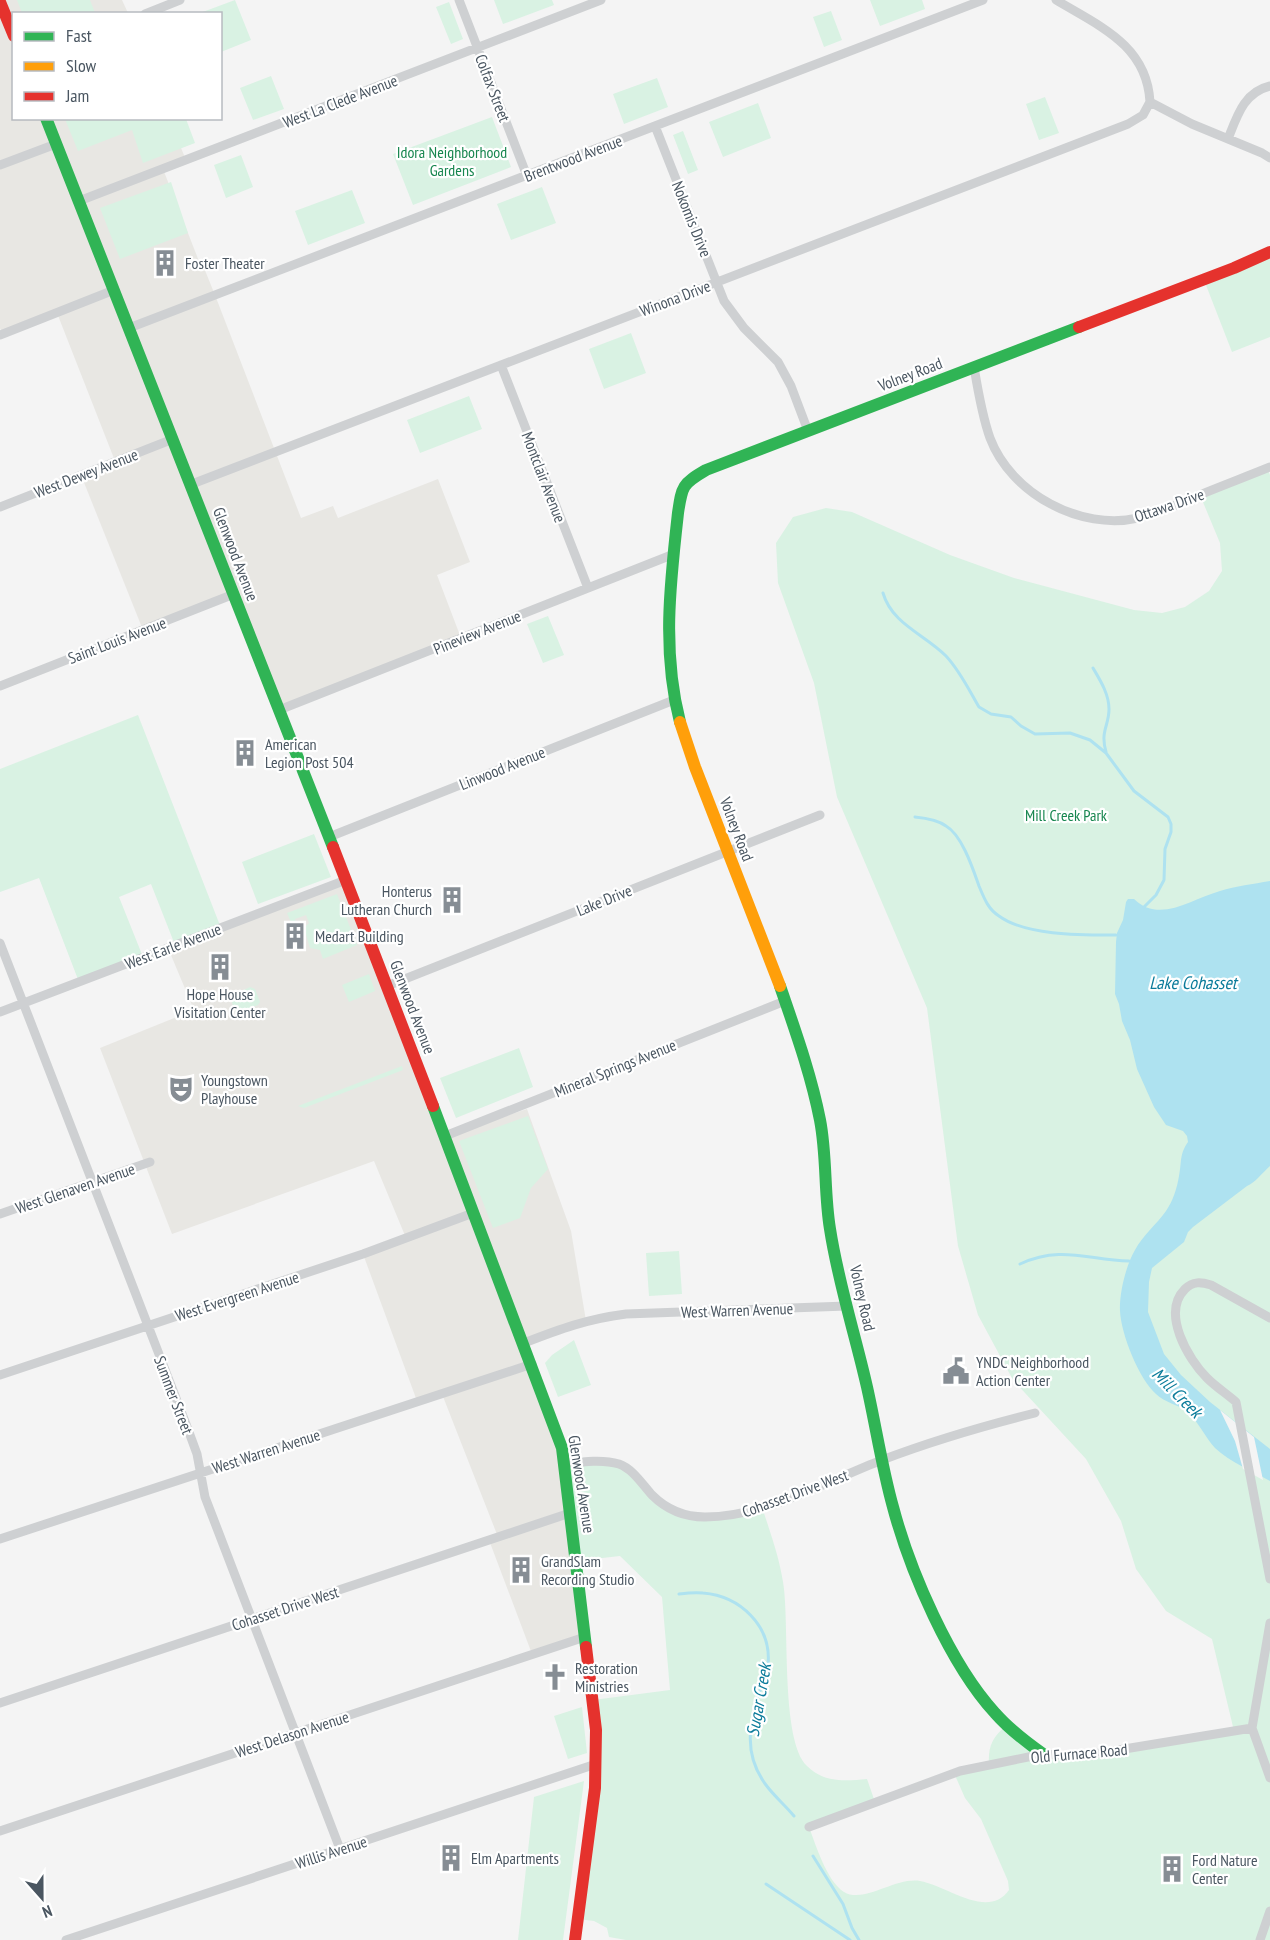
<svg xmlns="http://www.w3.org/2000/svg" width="1270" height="1940" viewBox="0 0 1270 1940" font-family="'PT Sans Narrow',sans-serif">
	<rect width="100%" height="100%" fill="#f4f4f4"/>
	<path fill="#e8e7e3" d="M 0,0 L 122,0 L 128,13 L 14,14 L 14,118 L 169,119 L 186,160 L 163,169 L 202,269 L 204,268 L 215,295 L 301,518 L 333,506 L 338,518 L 438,479 L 470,562 L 437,575 L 461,638 L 279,710 L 234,594 L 143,630 L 81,475 L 115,461 L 57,313 L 2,334 L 0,328 Z
		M 346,880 L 446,1136 L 527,1109 L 571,1231 L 586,1321 L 524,1343 L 557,1430 L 585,1637 L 532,1654 L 489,1540 L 498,1537 L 442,1394 L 417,1401 L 363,1254 L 406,1238 L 374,1161 L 172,1234 L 100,1048 L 194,1010 L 168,948 Z"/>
	<path fill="#d9f2e3" d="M 17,0 L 90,0 L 95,13 L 27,14 L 26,12 L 22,13 Z
		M 235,0 L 251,40 L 221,52 L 220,14 L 200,13 Z
		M 494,0 L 552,0 L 554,5 L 503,24 Z
		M 870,0 L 922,0 L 925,9 L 880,26 Z
		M 449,2 L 463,39 L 451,44 L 436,7 Z
		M 831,11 L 842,40 L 824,47 L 813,17 Z
		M 271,76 L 284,109 L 253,120 L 240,88 Z
		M 657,78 L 668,107 L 624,124 L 613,94 Z
		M 1045,97 L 1059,133 L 1039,140 L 1026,104 Z
		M 758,103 L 771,138 L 723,157 L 709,122 Z
		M 492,117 L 511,167 L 413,205 L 393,154 Z
		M 65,119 L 186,119 L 195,143 L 143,163 L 132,130 L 78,151 Z
		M 683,131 L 698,170 L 688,174 L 673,135 Z
		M 241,155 L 253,187 L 226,198 L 214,165 Z
		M 171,182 L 188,233 L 120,259 L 100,208 Z
		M 542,187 L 556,223 L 511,240 L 497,204 Z
		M 352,190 L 365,223 L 308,245 L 295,211 Z
		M 1270,252 L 1270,337 L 1232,352 L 1204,280 Z
		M 631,333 L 646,373 L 604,389 L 589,349 Z
		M 469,396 L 482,429 L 420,453 L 407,420 Z
		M 1267,468 L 1270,475 L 1270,1940 L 626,1940 L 609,1937 L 607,1928 L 594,1921 L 578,1919 L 596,1764 L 593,1700 L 670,1690 L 662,1597 L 620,1556 L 576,1561 L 564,1464 L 619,1464 L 664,1505 L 702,1517 L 762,1507 C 770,1532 779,1556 783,1582 C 790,1622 780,1740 807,1766 C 824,1783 845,1781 867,1779 L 875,1802 L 809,1827 C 816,1846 827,1881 844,1892 C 864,1904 895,1877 920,1881 C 948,1886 988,1920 1009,1890 L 1008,1881 L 981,1819 L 965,1798 L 954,1773 L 989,1765 C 988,1747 992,1737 1006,1726 L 1043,1754 L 1074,1756 L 1234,1731 L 1212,1639 L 1166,1611 L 1136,1569 L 1121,1521 L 1086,1459 L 1013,1380 L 978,1315 L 958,1246 L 927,1008 L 837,797 L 814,683 L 778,583 L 776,543 L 793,517 L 826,508 L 852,512 L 950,555 L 1014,578 L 1134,610 L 1162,613 L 1185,607 L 1209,591 L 1222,571 L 1220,543 L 1200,495 Z
		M 548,616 L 564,655 L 543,663 L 527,624 Z
		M 138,715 L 221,928 L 175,945 L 151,884 L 119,897 L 143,957 L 79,982 L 39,878 L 0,892 L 0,769 Z
		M 314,834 L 331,877 L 258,904 L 242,862 Z
		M 337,894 L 357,945 L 323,959 L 320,950 L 310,948 L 304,928 L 309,923 L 306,915 L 295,919 L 297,926 L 293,927 L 287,913 Z
		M 369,974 L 375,991 L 349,1002 L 342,985 Z
		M 250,987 L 255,989 L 260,1002 L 258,1005 L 236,1013 L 231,1000 L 233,995 Z
		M 519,1048 L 533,1087 L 456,1118 L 440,1078 Z
		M 402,1066 L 403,1070 L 304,1108 L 298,1106 Z
		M 528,1116 L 548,1169 L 531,1188 L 520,1218 L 493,1228 L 459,1141 Z
		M 679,1251 L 682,1294 L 649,1296 L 646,1253 Z
		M 574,1340 L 591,1385 L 558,1397 L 545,1363 L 552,1355 Z
		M 582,1707 L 587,1753 L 568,1759 L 554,1716 Z
		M 584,1781 L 563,1940 L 518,1940 L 534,1797 Z"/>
	<path fill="#aee2f0" d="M 1270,881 L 1270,1166 C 1262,1173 1255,1183 1247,1186 L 1193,1227 L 1188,1232 L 1184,1242 L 1152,1268 L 1149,1282 L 1148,1312 L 1164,1354 L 1181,1375 L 1210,1402 L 1270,1449 L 1270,1481 C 1252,1471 1230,1462 1215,1448 C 1205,1437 1199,1422 1187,1412 C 1178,1404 1165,1403 1156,1394 C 1139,1379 1121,1334 1120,1311 C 1119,1294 1126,1265 1135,1250 C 1143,1235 1157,1224 1166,1211 C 1173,1201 1177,1188 1179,1176 C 1182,1162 1179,1155 1188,1142 L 1187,1136 L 1183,1131 L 1166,1125 L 1154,1107 L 1137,1069 L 1130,1040 L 1122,1021 L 1119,1004 L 1115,994 L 1116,942 L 1117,933 L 1123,920 L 1126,902 L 1128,899 L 1134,899 C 1160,924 1191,899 1220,891 C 1236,886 1253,884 1270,881 Z"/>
	<path fill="#f4f4f4" d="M 1220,1410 L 1254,1437 L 1263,1480 L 1243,1469 L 1235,1441 Z"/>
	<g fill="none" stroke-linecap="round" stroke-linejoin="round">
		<path stroke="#aee2f0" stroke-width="3" d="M 883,593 C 892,624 924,634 946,656 C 960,671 969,690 979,707 L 991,714 L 1011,717 L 1021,726 L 1035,734 L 1070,733 L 1090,740 L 1106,753 L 1134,791 L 1168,817 L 1171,824 L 1171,832 L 1165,849 L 1164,880 L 1156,895 L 1144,907
			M 1093,668 C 1100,680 1109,694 1109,709 C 1109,726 1100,731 1106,752
			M 915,817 C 925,818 938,820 946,826 C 962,835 973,869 979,886 C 984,898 988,909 999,916 C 1026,936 1084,935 1116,935
			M 1020,1264 C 1061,1245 1088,1260 1129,1261
			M 679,1594 C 687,1593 695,1592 703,1593 C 740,1596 772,1626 768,1665 C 756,1707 736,1745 766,1785 C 774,1796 785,1805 794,1816
			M 813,1856 L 843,1904 L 852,1928 L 859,1940
			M 766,1884 L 850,1940"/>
		<path stroke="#ced0d2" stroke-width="9" d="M 459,0 L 527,176
			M 1056,0 C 1099,26 1147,45 1150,102
			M 145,14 L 180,0
			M 1150,102 L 1192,124 L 1262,153 L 1270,158
			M 655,126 L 724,301 L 744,328 L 778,362 L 791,386 L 808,431
			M 1228,139 C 1237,116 1244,92 1270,86
			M 0,165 L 56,144
			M 79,201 L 601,0
			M 129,328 L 983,0
			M 0,335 L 114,290
			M 501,365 L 588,588
			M 974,367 C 978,391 982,416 990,438 C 1011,494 1081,531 1138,518 C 1156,514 1173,506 1190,499 C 1216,488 1243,478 1270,467
			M 192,484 L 1128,124 L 1143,115 L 1150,102
			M 0,507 L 173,439
			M 0,686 L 234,594
			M 279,710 L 674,554
			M 329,837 L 674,700
			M 0,943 L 186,1424 L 197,1454 L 205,1497 L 340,1849
			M 387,986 L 820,815
			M 0,1012 L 346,880
			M 445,1136 L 785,1001
			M 0,1214 L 150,1162
			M 1270,1318 L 1211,1285 C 1201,1282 1193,1281 1185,1289 C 1161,1313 1188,1359 1207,1378 C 1216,1387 1227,1394 1236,1402 L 1270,1579
			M 524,1343 C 560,1329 587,1319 626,1314 L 847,1306
			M 0,1375 L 363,1254 L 473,1213
			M 564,1464 C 581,1462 602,1459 619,1464 C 633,1469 642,1484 652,1495 C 666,1509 685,1517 705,1517 C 766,1517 827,1481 882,1460 C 932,1441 983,1426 1035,1413
			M 0,1539 L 532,1364
			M 0,1703 L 570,1513
			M 1252,1728 L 1270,1623
			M 1252,1728 L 1270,1778
			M 809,1827 L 960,1771 L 1043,1754 L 1074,1756 L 1100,1753 L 1252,1728
			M 0,1831 L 585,1637
			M 66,1940 L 596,1764
			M 1260,1940 L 1270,1911"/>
		<path stroke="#30b455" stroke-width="12" d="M 46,118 L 333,847
			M 680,722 C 662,652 670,584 678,513 C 682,486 682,484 706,470 L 1079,327
			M 780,986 C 795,1030 811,1074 820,1120 C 827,1156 824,1193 830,1229 C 838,1282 855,1334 867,1387 C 876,1427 882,1468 893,1507 C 910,1571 950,1664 995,1713 C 1009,1729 1026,1742 1043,1754
			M 433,1106 L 562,1448 L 586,1647"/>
		<path stroke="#ff9f0a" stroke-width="12" d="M 680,722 L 695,767 L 780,986"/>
		<path stroke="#e5322d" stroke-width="12" d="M 0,2 L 14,36
			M 1079,327 L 1234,268 L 1270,252
			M 333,847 L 433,1106
			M 575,1940 L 595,1788 L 596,1730 L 586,1647"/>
	</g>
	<defs>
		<symbol id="building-bare" viewBox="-9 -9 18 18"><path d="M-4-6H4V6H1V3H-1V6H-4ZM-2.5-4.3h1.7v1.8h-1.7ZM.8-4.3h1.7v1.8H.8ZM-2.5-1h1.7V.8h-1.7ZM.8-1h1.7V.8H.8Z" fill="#868d94" stroke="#fff" stroke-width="2.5" paint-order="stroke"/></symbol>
		<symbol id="theatre-bare" viewBox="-9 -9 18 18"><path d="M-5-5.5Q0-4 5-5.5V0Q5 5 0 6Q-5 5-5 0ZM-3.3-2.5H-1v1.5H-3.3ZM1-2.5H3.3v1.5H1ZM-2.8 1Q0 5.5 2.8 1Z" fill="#868d94" stroke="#fff" stroke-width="2.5" paint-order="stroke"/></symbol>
		<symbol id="civic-bare" viewBox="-9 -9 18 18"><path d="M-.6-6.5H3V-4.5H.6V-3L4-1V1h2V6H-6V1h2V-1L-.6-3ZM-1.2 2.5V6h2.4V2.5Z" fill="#868d94" stroke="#fff" stroke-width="2.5" paint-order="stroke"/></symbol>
		<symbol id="church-bare" viewBox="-9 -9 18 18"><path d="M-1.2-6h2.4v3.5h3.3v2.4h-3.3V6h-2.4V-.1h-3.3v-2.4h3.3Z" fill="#868d94" stroke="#fff" stroke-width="2.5" paint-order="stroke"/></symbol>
	</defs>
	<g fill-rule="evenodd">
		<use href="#building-bare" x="146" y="244" width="38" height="38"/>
		<use href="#building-bare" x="226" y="734" width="38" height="38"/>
		<use href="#building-bare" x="433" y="881" width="38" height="38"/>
		<use href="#building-bare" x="276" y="917" width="38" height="38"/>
		<use href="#building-bare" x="201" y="948" width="38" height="38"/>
		<use href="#theatre-bare" x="162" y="1070" width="38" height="38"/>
		<use href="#civic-bare" x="937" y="1352" width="38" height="38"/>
		<use href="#building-bare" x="502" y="1551" width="38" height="38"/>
		<use href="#church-bare" x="536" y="1658" width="38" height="38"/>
		<use href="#building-bare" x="432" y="1839" width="38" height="38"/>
		<use href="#building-bare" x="1153" y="1850" width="38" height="38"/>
	</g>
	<g text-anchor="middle" stroke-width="4.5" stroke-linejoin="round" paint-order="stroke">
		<g font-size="16" fill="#4a5661" stroke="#fff">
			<text transform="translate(493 88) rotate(69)" y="6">Colfax Street</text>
			<text transform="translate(340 101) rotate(-21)" y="6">West La Clede Avenue</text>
			<text transform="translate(573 158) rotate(-21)" y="6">Brentwood Avenue</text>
			<text transform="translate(692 219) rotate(68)" y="6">Nokomis Drive</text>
			<text transform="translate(675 298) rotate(-21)" y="6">Winona Drive</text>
			<text transform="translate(910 374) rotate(-21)" y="6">Volney Road</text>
			<text transform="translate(86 473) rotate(-21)" y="6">West Dewey Avenue</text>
			<text transform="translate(544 477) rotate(69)" y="6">Montclair Avenue</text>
			<text transform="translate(1169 505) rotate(-19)" y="6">Ottawa Drive</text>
			<text transform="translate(236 554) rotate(69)" y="6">Glenwood Avenue</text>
			<text transform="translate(477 632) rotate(-22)" y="6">Pineview Avenue</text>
			<text transform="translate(117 640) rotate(-21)" y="6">Saint Louis Avenue</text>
			<text transform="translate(502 768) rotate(-22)" y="6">Linwood Avenue</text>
			<text transform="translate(737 829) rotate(69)" y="6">Volney Road</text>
			<text transform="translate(604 900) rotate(-22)" y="6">Lake Drive</text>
			<text transform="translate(173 946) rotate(-21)" y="6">West Earle Avenue</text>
			<text transform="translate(413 1007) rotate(69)" y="6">Glenwood Avenue</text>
			<text transform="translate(615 1068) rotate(-22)" y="6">Mineral Springs Avenue</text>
			<text transform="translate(75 1188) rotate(-19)" y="6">West Glenaven Avenue</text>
			<text transform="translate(237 1296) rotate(-18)" y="6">West Evergreen Avenue</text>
			<text transform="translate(863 1298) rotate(77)" y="6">Volney Road</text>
			<text transform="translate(737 1310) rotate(-2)" y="6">West Warren Avenue</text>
			<text transform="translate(174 1395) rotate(69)" y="6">Summer Street</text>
			<text transform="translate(266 1451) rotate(-18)" y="6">West Warren Avenue</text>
			<text transform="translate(582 1484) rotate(81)" y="6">Glenwood Avenue</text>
			<text transform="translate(795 1493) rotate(-20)" y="6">Cohasset Drive West</text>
			<text transform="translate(285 1608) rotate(-18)" y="6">Cohasset Drive West</text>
			<text transform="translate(292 1734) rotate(-18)" y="6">West Delason Avenue</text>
			<text transform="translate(1079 1753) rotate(-5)" y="6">Old Furnace Road</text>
			<text transform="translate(331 1852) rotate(-18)" y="6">Willis Avenue</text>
		</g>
		<g font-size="16" fill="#17864f" stroke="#fff">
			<text x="452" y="158">Idora Neighborhood<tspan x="452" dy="18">Gardens</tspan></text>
			<text x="1066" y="821">Mill Creek Park</text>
		</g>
		<g font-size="16" fill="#4a5661" stroke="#fff" text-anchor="start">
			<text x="185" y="269">Foster Theater</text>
			<text x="265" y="750">American<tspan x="265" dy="18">Legion Post 504</tspan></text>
			<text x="432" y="897" text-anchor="end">Honterus<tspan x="432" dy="18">Lutheran Church</tspan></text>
			<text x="315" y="942">Medart Building</text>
			<text x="220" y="1000" text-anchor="middle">Hope House<tspan x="220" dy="18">Visitation Center</tspan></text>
			<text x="201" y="1086">Youngstown<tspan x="201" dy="18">Playhouse</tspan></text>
			<text x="976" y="1368">YNDC Neighborhood<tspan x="976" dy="18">Action Center</tspan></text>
			<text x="541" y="1567">GrandSlam<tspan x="541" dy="18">Recording Studio</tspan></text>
			<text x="575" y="1674">Restoration<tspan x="575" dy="18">Ministries</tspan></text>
			<text x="471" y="1864">Elm Apartments</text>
			<text x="1192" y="1866">Ford Nature<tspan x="1192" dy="18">Center</tspan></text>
		</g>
		<g font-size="18" font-style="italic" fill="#0c7c9b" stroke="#fff">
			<text x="1193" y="989">Lake Cohasset</text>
			<text transform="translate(1177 1393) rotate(45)" y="6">Mill Creek</text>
			<text transform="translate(759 1700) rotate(-80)" y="6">Sugar Creek</text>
		</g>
	</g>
	<rect x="12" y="12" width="210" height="108" fill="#ffffff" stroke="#b7bbc0" stroke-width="1.5"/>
	<rect x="24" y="32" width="30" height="9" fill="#30b455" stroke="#b7bbc0" stroke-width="1.5"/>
	<text x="66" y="42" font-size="18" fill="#4a5661">Fast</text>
	<rect x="24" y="62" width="30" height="9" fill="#ff9f0a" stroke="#b7bbc0" stroke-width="1.5"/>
	<text x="66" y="72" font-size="18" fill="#4a5661">Slow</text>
	<rect x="24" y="92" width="30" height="9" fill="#e5322d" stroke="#b7bbc0" stroke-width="1.5"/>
	<text x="66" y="102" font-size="18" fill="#4a5661">Jam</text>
	<g transform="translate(42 1898) rotate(159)" stroke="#ffffff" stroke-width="4.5" paint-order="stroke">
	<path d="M0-4.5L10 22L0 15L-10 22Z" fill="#4a5661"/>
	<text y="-9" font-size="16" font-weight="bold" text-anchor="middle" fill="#4a5661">N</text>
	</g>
</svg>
